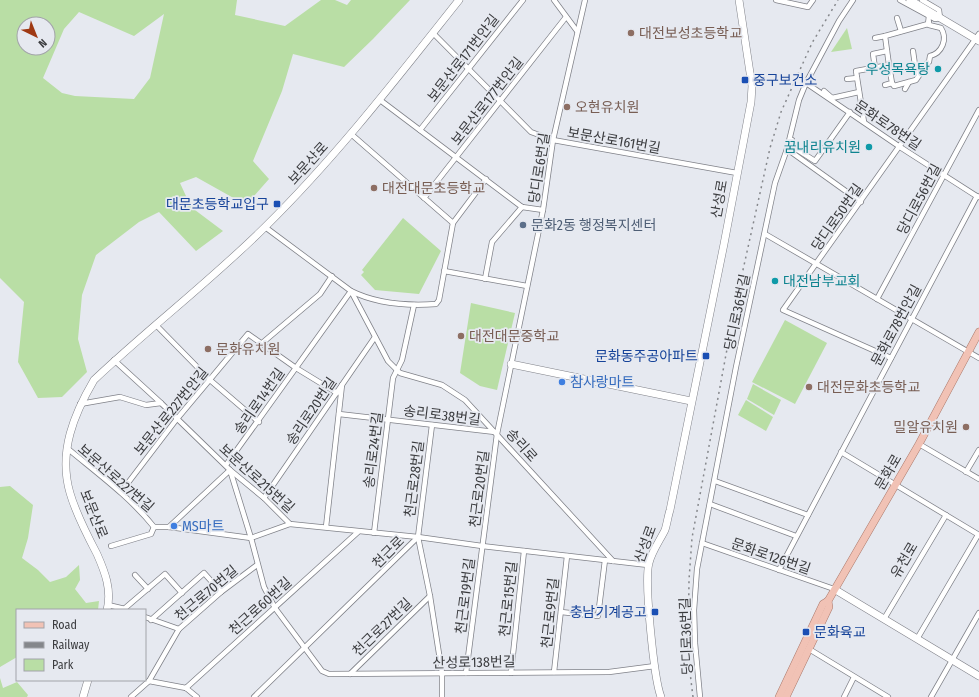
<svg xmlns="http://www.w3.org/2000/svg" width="979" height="697" font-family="'Fira Sans Condensed','Noto Sans KR',sans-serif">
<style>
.green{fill:#b9dea5;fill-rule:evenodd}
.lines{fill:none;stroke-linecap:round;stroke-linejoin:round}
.street-casing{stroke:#808289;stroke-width:6}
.secondary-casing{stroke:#808289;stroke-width:8}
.primary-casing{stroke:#ab796b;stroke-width:8}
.street{stroke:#fff;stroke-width:4.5}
.secondary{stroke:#fff;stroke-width:7}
.primary{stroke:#f1c2b5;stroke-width:7}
.rail{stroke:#85878b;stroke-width:1.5;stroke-dasharray:2 4;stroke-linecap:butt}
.education-dot{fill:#8d6e63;stroke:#e6e9f0;stroke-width:1.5}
.culture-dot{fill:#0f9aa8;stroke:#e6e9f0;stroke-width:1.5}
.transit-dot{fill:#1a4fb4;stroke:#e6e9f0;stroke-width:1.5}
.service-dot{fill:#5c6f8a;stroke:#e6e9f0;stroke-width:1.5}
.shop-dot{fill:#3f7fe0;stroke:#e6e9f0;stroke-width:1.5}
.labels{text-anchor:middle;stroke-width:3.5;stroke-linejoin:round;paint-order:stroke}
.education-label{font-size:14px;fill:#785e54;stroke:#e6e9f0;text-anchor:start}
.street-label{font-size:14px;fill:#3b3c3f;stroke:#e6e9f0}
.culture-label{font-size:14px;fill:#0d838f;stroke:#e6e9f0;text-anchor:end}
.transit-label{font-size:14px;fill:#164399;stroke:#e6e9f0;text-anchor:end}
.service-label{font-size:14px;fill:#4e5e75;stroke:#e6e9f0;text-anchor:start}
.shop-label{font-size:14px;fill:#366cbe;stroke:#e6e9f0;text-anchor:start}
</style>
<rect width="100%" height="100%" fill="#e6e9f0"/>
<!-- green -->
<g class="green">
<path d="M0 0H237L235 15 285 26 321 0H335L347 5 351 0H410L373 39 344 67 293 54 282 91 253 161 269 179 246 205 196 177 180 183 191 207 223 231 196 251 159 212 139 222 96 255 82 295 78 339 87 372 62 397 38 398 18 362 24 302 0 278ZM79 12 134 36 164 14 150 78 134 99 75 96 62 93 43 78 64 29ZM24 24H48V48H24Z"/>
<path d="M847 28 852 49 831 52Z"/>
<path d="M403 218 441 251 419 294 375 290 361 275 364 272 362 270Z"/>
<path d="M471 303 515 313 497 390 480 386 460 373Z"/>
<path d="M785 320 827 343 795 404 752 382Z"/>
<path d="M753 384 781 400 774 415 747 399Z"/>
<path d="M746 400 773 417 766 431 738 415Z"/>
<path d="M10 486 33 505 28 538 22 558 38 570 50 582 66 577 79 565 80 580 75 589 86 603 99 601 98 610H17V657L0 667V487Z"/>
<path d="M0 678 3 688 17 682 28 695 27 697H0Z"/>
</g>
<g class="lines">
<defs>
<g id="street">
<path d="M554 0 577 31"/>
<path d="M776 0 808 7 813 0"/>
<path d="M900 0 935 19 940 18 939 10 922 0"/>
<path d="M897 18 901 31"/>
<path d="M433 33 531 132 553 140 737 173"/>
<path d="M875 38 885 36"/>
<path d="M913 51 916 72 920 74"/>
<path d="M875 68 873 54 887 51"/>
<path d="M847 79 857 78"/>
<path d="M806 83 900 147 978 197"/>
<path d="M892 83 894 86 916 80 920 74 925 69V65L929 62 930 56C942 53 948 39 941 28L929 25V22"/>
<path d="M885 85 892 83 889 65"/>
<path d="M905 89 909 82"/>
<path d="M824 91 832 98 859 92"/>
<path d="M380 100 522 207 543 210"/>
<path d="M864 122 856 71 889 65 885 36 928 24 929 16"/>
<path d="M420 130 523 0"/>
<path d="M351 134 453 223"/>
<path d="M792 140 791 144 793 147 815 161 850 112"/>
<path d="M787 149 861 202"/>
<path d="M424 198 566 17"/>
<path d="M265 227 351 291 388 361 400 373 442 385 465 400 613 561"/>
<path d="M765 234 979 358"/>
<path d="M444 271 527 286"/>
<path d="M485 279 492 242 522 207"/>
<path d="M877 299 979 110"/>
<path d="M156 325 210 380 259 422"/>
<path d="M261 344 320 294 332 276"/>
<path d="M891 358 783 310 979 34"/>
<path d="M114 360 161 403 230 470 264 498 290 524 418 537"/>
<path d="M80 404 120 397 146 405 161 403"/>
<path d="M339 414 495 432"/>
<path d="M432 425 418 537 430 596 442 673V697"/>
<path d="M919 444 979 479"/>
<path d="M67 448C97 473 130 497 154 527"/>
<path d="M841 452 979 535"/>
<path d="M226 465 351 291C377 304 407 306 436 304L439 300 453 223 486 179"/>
<path d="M966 472 979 450"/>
<path d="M715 481 808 515"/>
<path d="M121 492 176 420 248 334 296 368 337 393"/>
<path d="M264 498 375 337"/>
<path d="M710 504 796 536"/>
<path d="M154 527H169L251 538 290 524"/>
<path d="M169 527 230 470 251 538 264 587 275 608 322 671 329 674 609 672 655 666"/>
<path d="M326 527 342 385"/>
<path d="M374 533 393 378 402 360 414 305"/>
<path d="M702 543 834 589"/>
<path d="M111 546 151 534 154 527"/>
<path d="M779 570 977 196"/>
<path d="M135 575 148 589"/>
<path d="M108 605 125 609"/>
<path d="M124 609 165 574 182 593"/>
<path d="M561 612 598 616 605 560"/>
<path d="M145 617 179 629"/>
<path d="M884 619 946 515"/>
<path d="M151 620 204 573 221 592"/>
<path d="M917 639 978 535"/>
<path d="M809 649 888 697"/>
<path d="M554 672 567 556"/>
<path d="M466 673 497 434 543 210 553 140 585 0"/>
<path d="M511 673 524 551"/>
<path d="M350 674 430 596"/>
<path d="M149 681 186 688"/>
<path d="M186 688 358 532"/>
<path d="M186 688 197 697"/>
<path d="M131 697 149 681 179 629 221 592 257 565"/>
<path d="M254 697 418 537 482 546 648 565"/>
<path d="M700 697 695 643 694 610 697 569 736 367 775 183 787 149 799 100 806 83 839 21 853 0"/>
<path d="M844 697 854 677"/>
<path d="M931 697 979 613"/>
</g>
<g id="secondary">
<path d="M910 0 979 41"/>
<path d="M511 364 691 401"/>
<path d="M834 589 979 676"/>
<path d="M107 610C112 590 105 572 97 554 87 535 76 514 70 493 58 452 74 414 94 380 150 327 212 280 266 226 337 156 397 78 459 0"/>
<path d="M83 697 88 680"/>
<path d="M661 697C654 679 644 581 649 563 652 551 659 542 665 530 667 524 668 516 670 510L724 244 751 102 752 86 739 0"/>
</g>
<g id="primary">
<path d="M779 697 823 604 828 601 919 444 979 332"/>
<path d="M786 697 829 607 828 601"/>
</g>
</defs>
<!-- street casing -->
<use href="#street" class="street-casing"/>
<!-- secondary casing -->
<use href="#secondary" class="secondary-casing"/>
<!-- primary casing -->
<use href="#primary" class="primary-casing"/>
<!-- street -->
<use href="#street" class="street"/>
<!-- secondary -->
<use href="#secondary" class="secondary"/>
<!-- primary -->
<use href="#primary" class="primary"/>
<!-- rail -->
<path class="rail" d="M693 697 688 656 689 580 692 538 735 306 770 148 781 112 812 43 838 0"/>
</g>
<!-- markers -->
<g class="education-dot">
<circle cx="631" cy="33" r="4"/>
<circle cx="567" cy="107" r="4"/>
<circle cx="374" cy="188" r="4"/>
<circle cx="461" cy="336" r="4"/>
<circle cx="208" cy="349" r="4"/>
<circle cx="809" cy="387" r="4"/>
<circle cx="966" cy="427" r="4"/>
</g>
<g class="culture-dot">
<circle cx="938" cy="69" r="4"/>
<circle cx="869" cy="147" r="4"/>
<circle cx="775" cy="281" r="4"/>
</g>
<g class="transit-dot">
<rect x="741" y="76" width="8" height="8" rx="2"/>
<rect x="273" y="200" width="8" height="8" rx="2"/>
<rect x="702" y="352" width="8" height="8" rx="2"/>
<rect x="651" y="608" width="8" height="8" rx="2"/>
<rect x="802" y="628" width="8" height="8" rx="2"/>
</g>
<circle class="service-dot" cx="523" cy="225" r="4"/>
<g class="shop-dot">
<circle cx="562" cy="382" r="4"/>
<circle cx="174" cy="526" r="4"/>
</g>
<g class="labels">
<!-- education labels -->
<g class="education-label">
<text x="639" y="38">대전보성초등학교</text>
<text x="575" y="112">오현유치원</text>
<text x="382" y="193">대전대문초등학교</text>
<text x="469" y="341">대전대문중학교</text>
<text x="216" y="354">문화유치원</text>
<text x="817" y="392">대전문화초등학교</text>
<text x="958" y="432" text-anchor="end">밀알유치원</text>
</g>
<!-- street labels -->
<g class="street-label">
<text transform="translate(463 58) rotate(-52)" y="5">보문산로171번안길</text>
<text transform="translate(487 101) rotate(-52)" y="5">보문산로177번안길</text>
<text transform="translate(888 125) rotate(34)" y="5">문화로78번길</text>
<text transform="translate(614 140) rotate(10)" y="5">보문산로161번길</text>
<text transform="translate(308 163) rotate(-48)" y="5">보문산로</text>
<text transform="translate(539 168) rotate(-81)" y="5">당디로6번길</text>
<text transform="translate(719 199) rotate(-80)" y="5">산성로</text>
<text transform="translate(919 199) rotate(-62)" y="5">당디로56번길</text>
<text transform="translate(837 217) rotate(-55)" y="5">당디로50번길</text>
<text transform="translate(737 312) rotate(-78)" y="5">당디로36번길</text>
<text transform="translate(896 325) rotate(-62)" y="5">문화로78번안길</text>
<text transform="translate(259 401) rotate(-55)" y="5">송리로14번길</text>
<text transform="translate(171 411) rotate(-51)" y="5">보문산로227번안길</text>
<text transform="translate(311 411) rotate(-56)" y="5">송리로20번길</text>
<text transform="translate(442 415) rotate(7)" y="5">송리로38번길</text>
<text transform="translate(522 445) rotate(48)" y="5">송리로</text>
<text transform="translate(373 450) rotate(-83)" y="5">송리로24번길</text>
<text transform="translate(888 472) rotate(-60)" y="5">문화로</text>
<text transform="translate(116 478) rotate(41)" y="5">보문산로227번길</text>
<text transform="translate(257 478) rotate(42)" y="5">보문산로215번길</text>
<text transform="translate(414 479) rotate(-83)" y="5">천근로28번길</text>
<text transform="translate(479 489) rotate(-83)" y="5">천근로20번길</text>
<text transform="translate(94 514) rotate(68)" y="5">보문산로</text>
<text transform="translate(645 544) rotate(-70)" y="5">산성로</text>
<text transform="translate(388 552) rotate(-45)" y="5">천근로</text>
<text transform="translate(771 556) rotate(19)" y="5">문화로126번길</text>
<text transform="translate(904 560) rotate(-59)" y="5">유천로</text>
<text transform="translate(206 593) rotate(-40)" y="5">천근로70번길</text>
<text transform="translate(465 596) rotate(-83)" y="5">천근로19번길</text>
<text transform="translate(508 599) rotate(-84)" y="5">천근로15번길</text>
<text transform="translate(260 606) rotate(-42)" y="5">천근로60번길</text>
<text transform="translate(550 613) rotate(-84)" y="5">천근로9번길</text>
<text transform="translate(382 627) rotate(-44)" y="5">천근로27번길</text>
<text transform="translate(686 636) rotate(-92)" y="5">당디로36번길</text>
<text transform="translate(474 662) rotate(-1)" y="5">산성로138번길</text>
</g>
<!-- culture labels -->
<g class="culture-label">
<text x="930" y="74">우성목욕탕</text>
<text x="861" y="152">꿈내리유치원</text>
<text x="783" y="286" text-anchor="start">대전남부교회</text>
</g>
<!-- transit labels -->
<g class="transit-label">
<text x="753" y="85" text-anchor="start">중구보건소</text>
<text x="269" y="209">대문초등학교입구</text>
<text x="698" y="361">문화동주공아파트</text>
<text x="647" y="617">충남기계공고</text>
<text x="814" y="637" text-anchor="start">문화육교</text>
</g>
<!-- service labels -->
<g class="service-label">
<text x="531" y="230">문화2동 행정복지센터</text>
</g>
<!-- shop labels -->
<g class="shop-label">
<text x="570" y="387">참사랑마트</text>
<text x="182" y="531">MS마트</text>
</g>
</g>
<!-- legend -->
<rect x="16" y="609" width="130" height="72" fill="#e6e9f0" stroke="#a2a4a9"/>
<rect x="24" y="622" width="20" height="6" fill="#f1c2b5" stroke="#a2a4a9"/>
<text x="52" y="629" font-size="12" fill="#3b3c3f">Road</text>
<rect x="24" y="642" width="20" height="6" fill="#85878b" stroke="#a2a4a9"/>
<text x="52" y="649" font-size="12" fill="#3b3c3f">Railway</text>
<rect x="24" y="659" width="20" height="12" fill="#b9dea5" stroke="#a2a4a9"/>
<text x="52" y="669" font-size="12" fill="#3b3c3f">Park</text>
<!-- north arrow -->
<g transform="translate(36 36) rotate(137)"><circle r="19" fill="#e6e9f0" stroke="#a2a4a9"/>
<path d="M0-3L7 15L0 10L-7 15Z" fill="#9f3913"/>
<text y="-6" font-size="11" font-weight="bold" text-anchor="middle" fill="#3b3c3f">N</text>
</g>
</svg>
